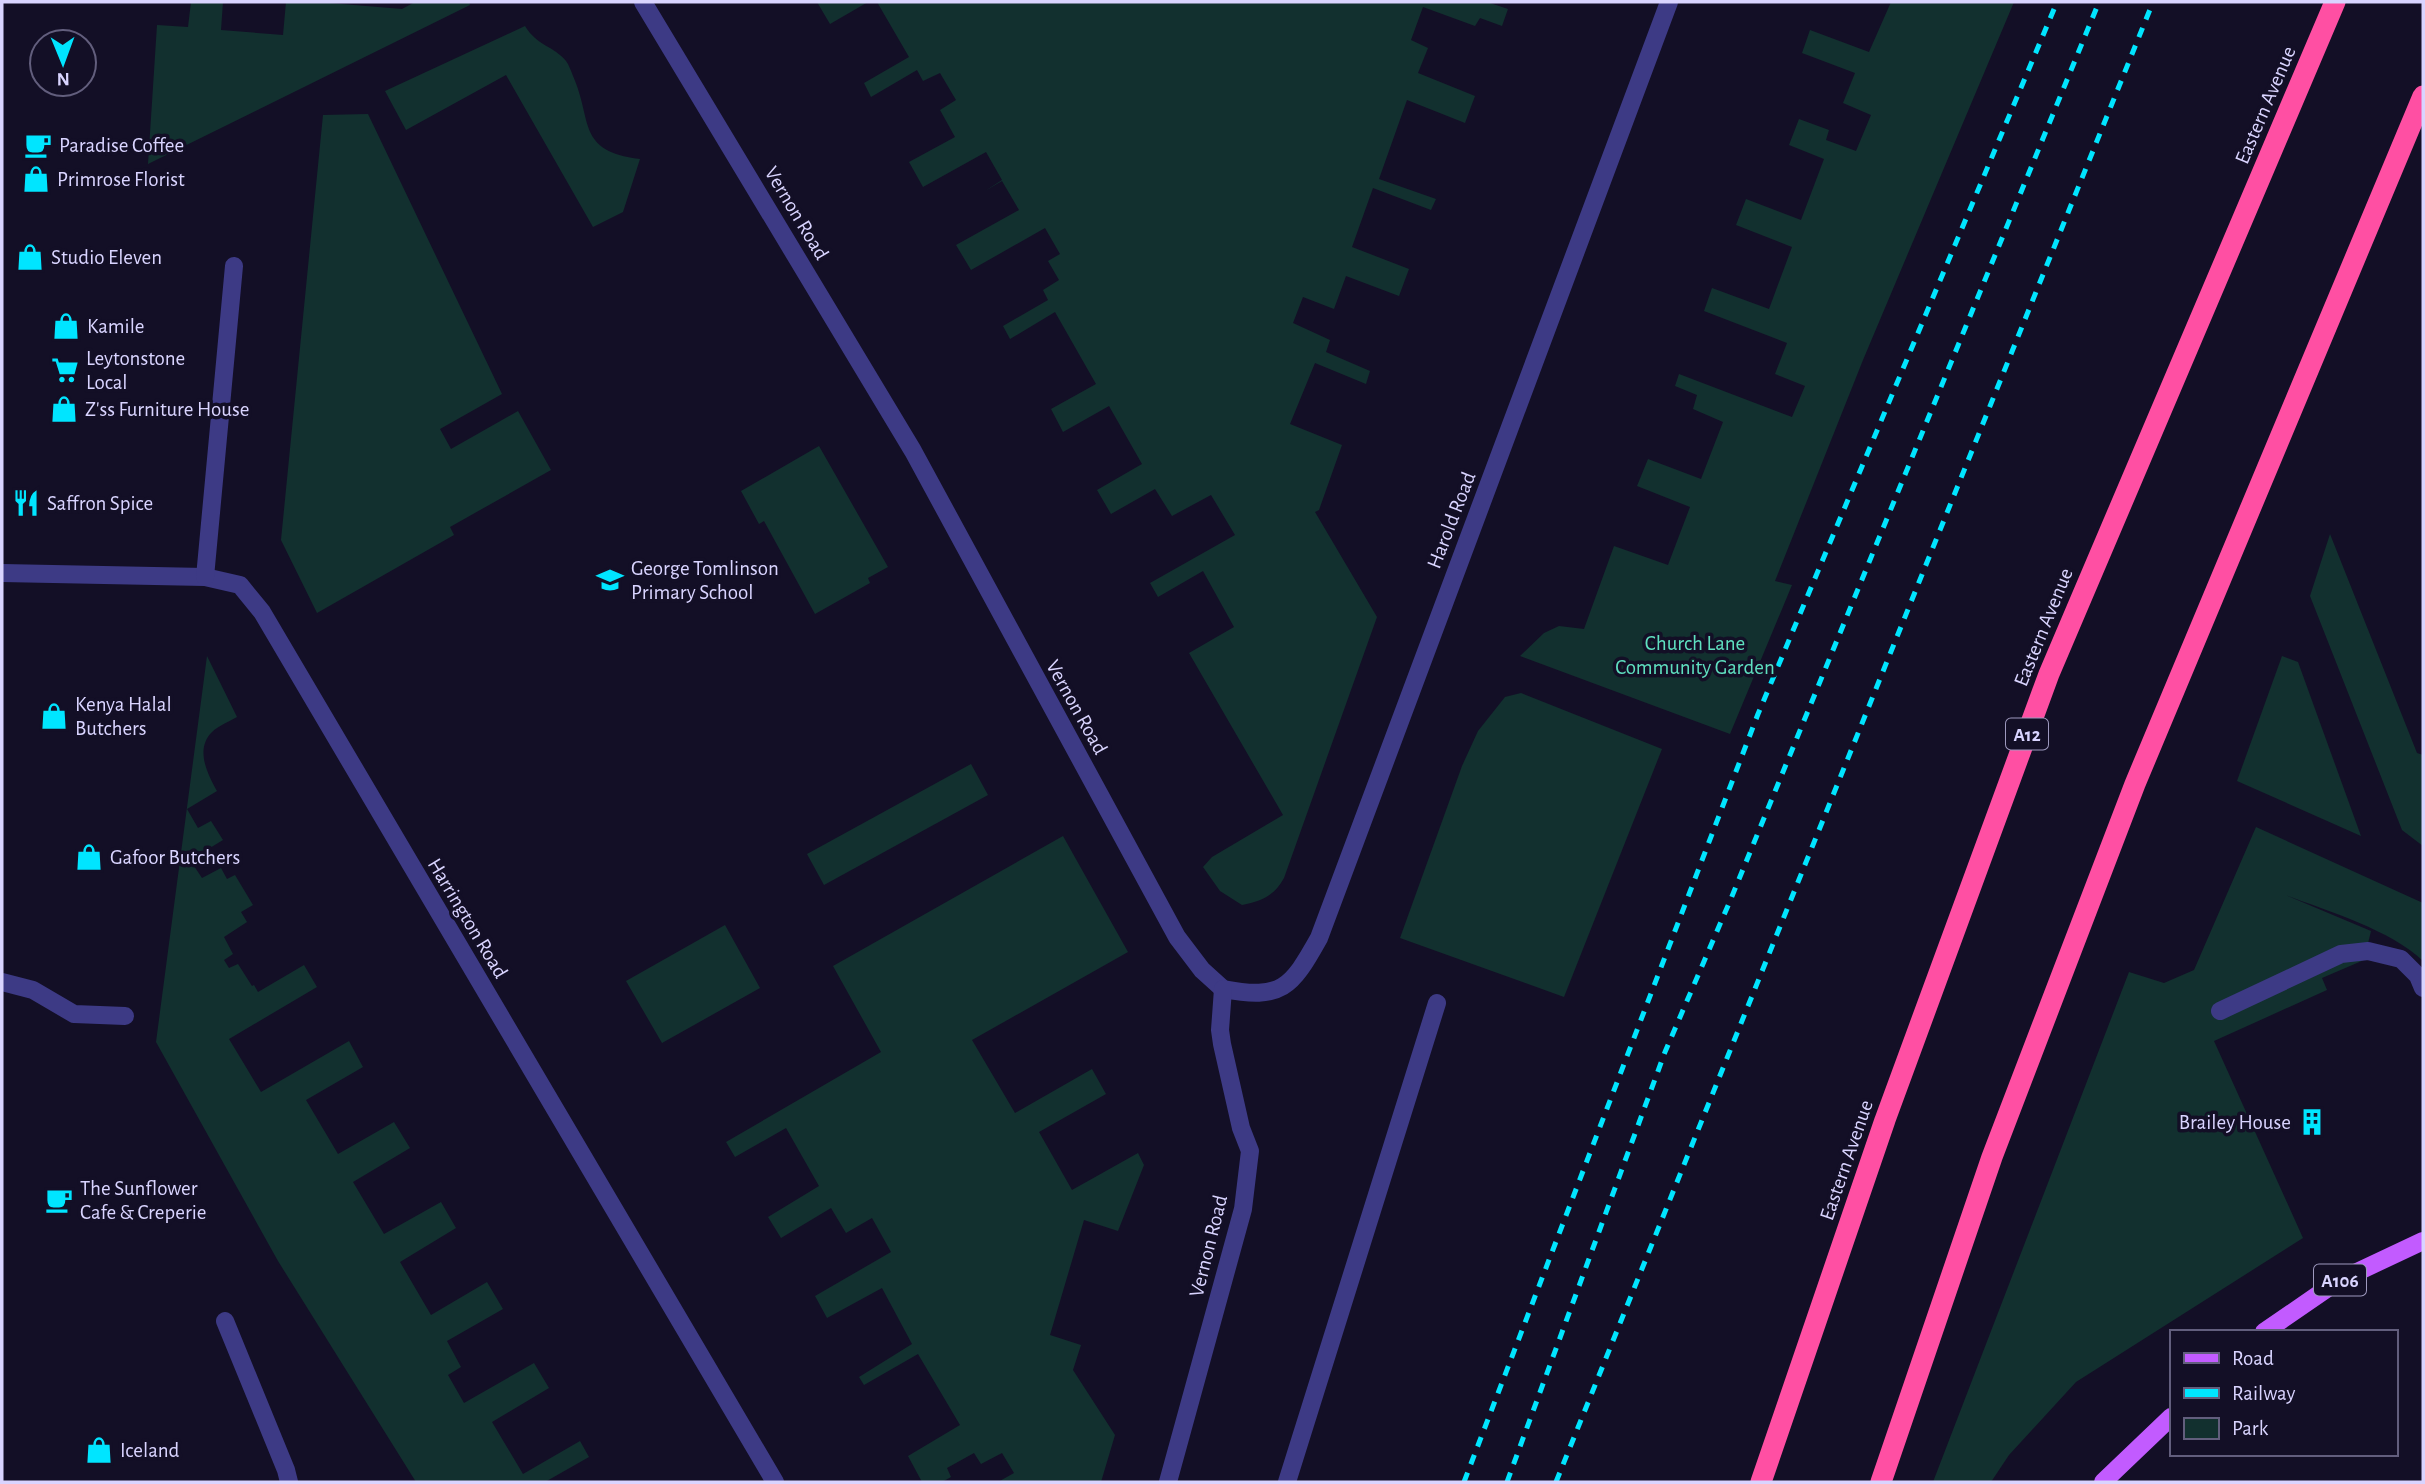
<svg xmlns="http://www.w3.org/2000/svg" width="2425" height="1484" font-family="'Alegreya Sans',sans-serif">
<style>
.green{fill:#12302f}
.lines{fill:none;stroke-linecap:round;stroke-linejoin:round}
.minor{stroke:#3d3a85;stroke-width:18}
.major{stroke:#c25bff;stroke-width:18}
.highway{stroke:#ff4fa3;stroke-width:21}
.rail{stroke:#00e5ff;stroke-width:5;stroke-dasharray:10 9;stroke-linecap:butt}
.labels{text-anchor:middle;stroke-width:7;stroke-linejoin:round;paint-order:stroke}
.shield{fill:#130f26;stroke:#9e99be;stroke-width:2}
.shield-label{font-size:19px;font-weight:bold;fill:#d9d4ff}
.street-label{font-size:21px;fill:#d9d4ff;stroke:#130f26}
.poi-label{font-size:21px;fill:#d9d4ff;stroke:#130f26;text-anchor:start}
.park-label{font-size:21px;fill:#5fe0c0;stroke:#130f26}
</style>
<rect width="100%" height="100%" fill="#130f26"/>
<!-- green -->
<g class="green">
<path d="M191 2H223L221 30 283 35 286 2H318L402 9 415 2H469L470 5 148 164 157 25 188 27Z"/>
<path d="M817 2H868L830 24Z"/>
<path d="M877 2H1487L1508 9 1502 26 1480 18 1475 26 1423 7 1411 40 1428 48 1418 73 1475 96 1465 123 1407 100 1379 179 1436 199 1431 210 1373 188 1352 247 1409 269 1399 296 1346 276 1334 309 1303 297 1293 323 1330 340 1326 352 1370 371 1366 384 1315 363 1290 424 1342 445 1319 510 1315 512 1377 617 1284 878C1274 896 1262 901 1242 905L1220 891 1203 867 1212 857 1283 815 1189 653 1234 627 1203 571 1158 597 1150 583 1235 535 1211 495 1172 516 1155 489 1111 514 1097 490 1142 464 1109 406 1063 432 1051 409 1096 384 1055 312 1010 339 1003 326 1048 300 1043 290 1059 280 1048 261 1060 254 1045 228 971 270 956 245 1019 210 1002 181 985 191 1002 180 986 152 923 187 909 162 955 137 940 110 956 100 940 73 923 81 917 70 871 97 864 83 909 57Z"/>
<path d="M1891 2H2014L1863 360 1775 581 1792 585 1730 734 1520 656 1544 633 1559 626 1584 629 1614 546 1668 565 1690 507 1637 486 1648 459 1701 479 1723 422 1693 409 1697 395 1675 386 1679 374 1792 417 1805 386 1775 374 1787 343 1704 311 1712 288 1769 309 1792 247 1736 225 1746 199 1801 220 1824 159 1789 145 1799 119 1829 130 1826 140 1856 151 1871 115 1843 103 1855 73 1802 53 1810 30 1869 52Z"/>
<path d="M525 26C537 46 554 46 566 61 569 65 571 71 573 76 593 121 576 151 640 159L623 212 593 227 506 75 406 130 385 91Z"/>
<path d="M368 114 502 394 440 429 451 449 518 411 551 470 450 527 454 535 317 613 281 540 323 115Z"/>
<path d="M819 446 888 567 868 578 870 583 815 614 764 521 759 524 741 491Z"/>
<path d="M2330 534 2417 753 2423 755V846L2402 830 2310 596Z"/>
<path d="M207 656 237 717C230 721 218 726 212 732 195 749 207 773 217 791L187 809 198 828 211 821 223 840 190 860 202 878 221 868 227 879 235 875 253 905 241 912 247 922 224 937 233 954 224 960 229 968 238 964 252 986 254 985 258 992 304 965 317 987 229 1039 261 1092 349 1041 363 1067 306 1100 338 1154 394 1122 410 1148 353 1182 384 1234 441 1202 456 1228 400 1262 431 1315 487 1282 503 1309 447 1341 461 1367 448 1375 464 1403 534 1363 549 1388 492 1422 523 1474 580 1441 589 1457 545 1482H416L278 1261 156 1042Z"/>
<path d="M2282 656 2298 662 2361 836 2237 781Z"/>
<path d="M1521 693 1662 749 1564 997 1400 938 1462 766 1478 731 1505 697Z"/>
<path d="M971 764 988 795 824 885 807 854Z"/>
<path d="M2256 827 2423 903V961C2392 930 2325 910 2283 894L2371 931 2364 960 2322 978 2327 990 2214 1041 2303 1238 2076 1382 2009 1455 1991 1482H1933L2129 972 2164 983 2194 970Z"/>
<path d="M1063 836 1128 952 972 1040 1015 1113 1092 1069 1106 1094 1039 1132 1072 1190 1138 1153 1144 1165 1118 1231 1084 1220 1050 1335 1081 1345 1073 1370 1115 1435 1101 1482H998L1014 1473 1002 1453 981 1464 974 1453 947 1468 951 1477 942 1482H922L908 1456 960 1425 918 1354 864 1385 859 1377 912 1344 882 1288 827 1318 815 1296 891 1252 872 1218 846 1233 831 1208 781 1238 768 1217 819 1186 786 1128 735 1157 726 1142 881 1052 833 966Z"/>
<path d="M725 925 760 988 662 1043 626 981Z"/>
</g>
<g class="lines">
<!-- minor -->
<g class="minor">
<path d="M643 2 913 451 1177 937 1202 970 1223 989"/>
<path d="M2 573 205 577 240 585 262 612 775 1482"/>
<path d="M205 577 234 266"/>
<path d="M2 982 33 990 74 1014 125 1016"/>
<path d="M1223 989C1282 1000 1291 988 1319 938L1669 2"/>
<path d="M2220 1011 2341 954 2368 951 2401 959 2418 976 2423 988"/>
<path d="M225 1321 286 1470 289 1482"/>
<path d="M1168 1482 1243 1209 1250 1151 1241 1128 1222 1044 1220 1030 1223 989"/>
<path d="M1287 1482 1437 1003"/>
</g>
<!-- major -->
<g class="major">
<path d="M2264 1332 2338 1281 2423 1241"/>
<path d="M2103 1482 2171 1417"/>
</g>
<!-- highway -->
<g class="highway">
<path d="M1761 1482 1885 1120 2049 674 2335 2"/>
<path d="M1881 1482 1992 1157 2135 784 2423 96"/>
</g>
<!-- rail -->
<g class="rail">
<path d="M1464 1482 1758 714 2057 2"/>
<path d="M1507 1482 1665 1052 1730 901 2099 2"/>
<path d="M1556 1482 2153 2"/>
</g>
</g>
<!-- icons -->
<defs>
<symbol id="cafe-bare" viewBox="-9 -9 18 18"><path d="M-5.5-4.5H6V0H3Q3 3.5 0 3.5H-2.5Q-5.5 3.5-5.5 0ZM3-3.2v2h1.7v-2ZM-6 4.5H4V6H-6Z" fill="#00e5ff" stroke="#130f26" stroke-width="2.5" paint-order="stroke"/></symbol>
<symbol id="shop-bare" viewBox="-9 -9 18 18"><path d="M-5-2.5h2.3a2.7 3.5 0 0 1 5.4 0H5L5.5 6h-11ZM-1.5-2.5h3a1.5 2.3 0 0 0-3 0Z" fill="#00e5ff" stroke="#130f26" stroke-width="2.5" paint-order="stroke"/></symbol>
<symbol id="supermarket-bare" viewBox="-9 -9 18 18"><path d="M-6-5.5h2.5l.6 2H6L4.5 2H-2.5L-4.4-4H-6ZM-1.5 3.2a1.3 1.3 0 1 0 .1 0ZM3 3.2a1.3 1.3 0 1 0 .1 0Z" fill="#00e5ff" stroke="#130f26" stroke-width="2.5" paint-order="stroke"/></symbol>
<symbol id="restaurant-bare" viewBox="-9 -9 18 18"><path d="M-5-6h1v4h1v-4h1v4h1v-4h1v5L-1.5 .5V6h-2V.5L-5-1ZM5-6V6H3V1.5H1.5Q1.5-4 5-6Z" fill="#00e5ff" stroke="#130f26" stroke-width="2.5" paint-order="stroke"/></symbol>
<symbol id="school-bare" viewBox="-9 -9 18 18"><path d="M0-5L7-2L0 1L-7-2ZM-4 1L0 2.5L4 1V4Q0 6-4 4Z" fill="#00e5ff" stroke="#130f26" stroke-width="2.5" paint-order="stroke"/></symbol>
<symbol id="building-bare" viewBox="-9 -9 18 18"><path d="M-4-6H4V6H1V3H-1V6H-4ZM-2.5-4.3h1.7v1.8h-1.7ZM.8-4.3h1.7v1.8H.8ZM-2.5-1h1.7V.8h-1.7ZM.8-1h1.7V.8H.8Z" fill="#00e5ff" stroke="#130f26" stroke-width="2.5" paint-order="stroke"/></symbol>
</defs>
<g fill-rule="evenodd">
<use href="#cafe-bare" x="19" y="126" width="38" height="38"/>
<use href="#shop-bare" x="17" y="160" width="38" height="38"/>
<use href="#shop-bare" x="11" y="238" width="38" height="38"/>
<use href="#shop-bare" x="47" y="307" width="38" height="38"/>
<use href="#supermarket-bare" x="46" y="351" width="38" height="38"/>
<use href="#shop-bare" x="45" y="390" width="38" height="38"/>
<use href="#restaurant-bare" x="7" y="484" width="38" height="38"/>
<use href="#school-bare" x="591" y="561" width="38" height="38"/>
<use href="#shop-bare" x="35" y="697" width="38" height="38"/>
<use href="#shop-bare" x="70" y="838" width="38" height="38"/>
<use href="#building-bare" x="2293" y="1103" width="38" height="38"/>
<use href="#cafe-bare" x="40" y="1181" width="38" height="38"/>
<use href="#shop-bare" x="80" y="1431" width="38" height="38"/>
</g>
<g class="labels">
<!-- shield labels -->
<g class="shield">
<rect x="2006" y="718.5" width="42" height="31" rx="5"/>
<rect x="2314" y="1264.5" width="52" height="31" rx="5"/>
</g>
<g class="shield-label">
<text x="2027" y="741">A12</text>
<text x="2340" y="1287">A106</text>
</g>
<!-- street labels -->
<g class="street-label">
<text transform="translate(2265 105) rotate(-67)" y="7">Eastern Avenue</text>
<text transform="translate(797 213) rotate(59)" y="7">Vernon Road</text>
<text transform="translate(1451 520) rotate(-69)" y="7">Harold Road</text>
<text transform="translate(2043 627) rotate(-68)" y="7">Eastern Avenue</text>
<text transform="translate(1077 707) rotate(61)" y="7">Vernon Road</text>
<text transform="translate(468 918) rotate(59)" y="7">Harrington Road</text>
<text transform="translate(1846 1160) rotate(-71)" y="7">Eastern Avenue</text>
<text transform="translate(1208 1246) rotate(-76)" y="7">Vernon Road</text>
</g>
<!-- poi labels -->
<g class="poi-label">
<text x="59" y="152">Paradise Coffee</text>
<text x="57" y="186">Primrose Florist</text>
<text x="51" y="264">Studio Eleven</text>
<text x="87" y="333">Kamile</text>
<text x="86" y="365">Leytonstone<tspan x="86" dy="24">Local</tspan></text>
<text x="85" y="416">Z'ss Furniture House</text>
<text x="47" y="510">Saffron Spice</text>
<text x="631" y="575">George Tomlinson<tspan x="631" dy="24">Primary School</tspan></text>
<text x="75" y="711">Kenya Halal<tspan x="75" dy="24">Butchers</tspan></text>
<text x="110" y="864">Gafoor Butchers</text>
<text x="2291" y="1129" text-anchor="end">Brailey House</text>
<text x="80" y="1195">The Sunflower<tspan x="80" dy="24">Cafe &amp; Creperie</tspan></text>
<text x="120" y="1457">Iceland</text>
</g>
<!-- park labels -->
<g class="park-label">
<text x="1695" y="650">Church Lane<tspan x="1695" dy="24">Community Garden</tspan></text>
</g>
</g>
<!-- border -->
<rect width="2425" height="1484" fill="none" stroke="#d9d4ff" stroke-width="7"/>
<!-- legend -->
<rect x="2170" y="1330" width="228" height="126" fill="#130f26" stroke="#625e7d" stroke-width="2"/>
<rect x="2184" y="1353" width="35" height="10" fill="#c25bff" stroke="#625e7d" stroke-width="2"/>
<text x="2232" y="1365" font-size="21" fill="#d9d4ff">Road</text>
<rect x="2184" y="1388" width="35" height="10" fill="#00e5ff" stroke="#625e7d" stroke-width="2"/>
<text x="2232" y="1400" font-size="21" fill="#d9d4ff">Railway</text>
<rect x="2184" y="1418" width="35" height="21" fill="#12302f" stroke="#625e7d" stroke-width="2"/>
<text x="2232" y="1435" font-size="21" fill="#d9d4ff">Park</text>
<!-- north arrow -->
<g transform="translate(63 63) rotate(179)"><circle r="33" fill="#130f26" stroke="#625e7d" stroke-width="2"/>
<path d="M0-5L12 26L0 18L-12 26Z" fill="#00e5ff"/>
<text y="-10" font-size="19" font-weight="bold" text-anchor="middle" fill="#d9d4ff">N</text>
</g>
</svg>
